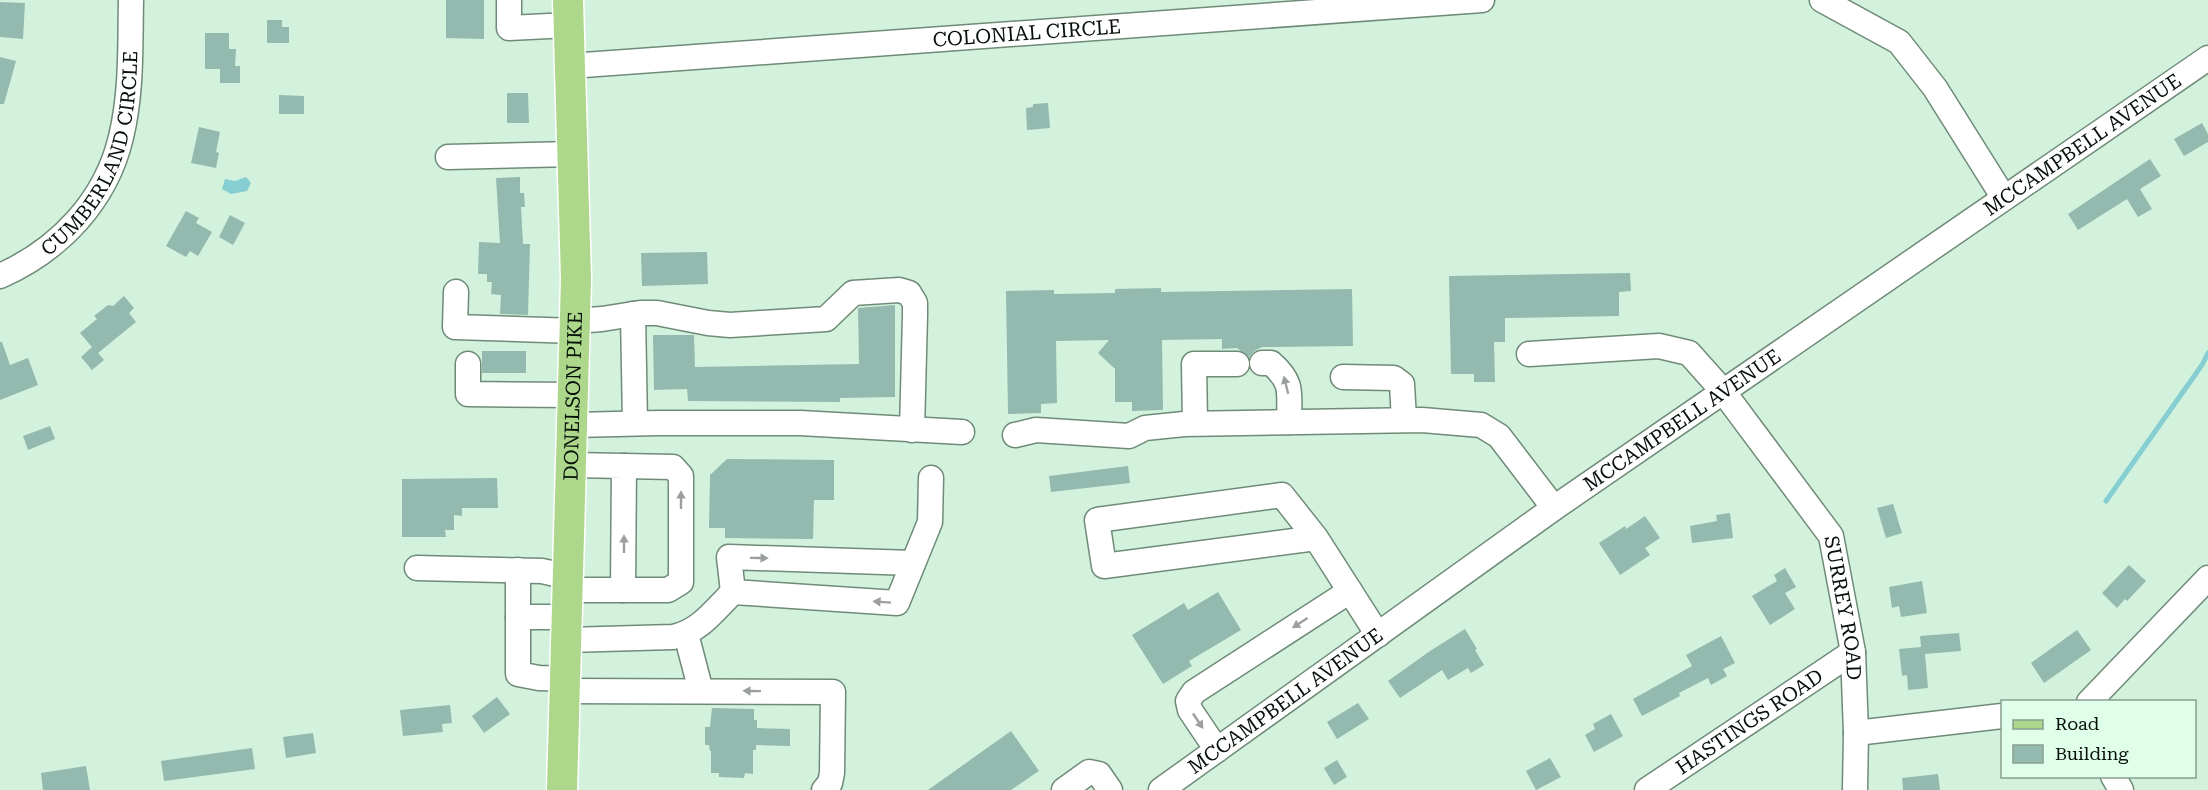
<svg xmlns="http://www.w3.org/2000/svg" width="2208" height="790" font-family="'Roboto Serif',serif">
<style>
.water{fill:#86ced1}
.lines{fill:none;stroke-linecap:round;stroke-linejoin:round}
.stream{stroke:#86ced1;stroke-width:5}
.building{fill:#94b9af}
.minor-casing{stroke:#6f8b78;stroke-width:27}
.major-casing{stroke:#fff;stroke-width:33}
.minor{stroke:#fff;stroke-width:24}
.major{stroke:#add88b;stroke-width:30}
.oneway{fill:#9b9f9d}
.labels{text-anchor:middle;stroke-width:4.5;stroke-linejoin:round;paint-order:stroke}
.street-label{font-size:20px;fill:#061009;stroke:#e0ffea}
</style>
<rect width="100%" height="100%" fill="#d3f2dd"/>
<!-- water -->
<path class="water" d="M246 177 251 183 247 191 231 194 222 189 225 179 235 181Z"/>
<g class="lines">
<!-- stream -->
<path class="stream" d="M2106 501 2202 365 2208 353"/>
</g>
<!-- building -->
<g class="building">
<path d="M446 0H484V39L446 38Z"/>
<path d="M0 2 25 3 23 39 0 37Z"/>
<path d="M267 20H282V27H289V43H267Z"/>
<path d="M205 33H229V49H236L235 66H240V83H220V69H205Z"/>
<path d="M0 57 16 61 4 104H0Z"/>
<path d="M528 93 529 123H507V93Z"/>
<path d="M279 95 304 96V114H279Z"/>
<path d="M1048 103 1050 128 1027 130 1026 108 1033 107V104Z"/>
<path d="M2202 123 2208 134V142L2184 156 2174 139Z"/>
<path d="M199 127 220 132 216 152 219 153 216 168 191 163Z"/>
<path d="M2150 159 2161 176 2140 189 2152 209 2138 217 2127 199 2078 230 2068 214Z"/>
<path d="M520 177V193H524L525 207H521L523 244H530L528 315 500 314 501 295 491 294 492 282H487V274H478L479 242 500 243 496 178Z"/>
<path d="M186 211 199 218 196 223 212 232 198 256 190 251 186 257 166 246Z"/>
<path d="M230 215 245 223 233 245 219 237Z"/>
<path d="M707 252 708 284 642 286 641 253Z"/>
<path d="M1630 273 1631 291 1619 292V316L1505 318V342H1494L1495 382H1474V374H1451L1449 276Z"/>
<path d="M1161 288V292L1352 289 1353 346 1262 347 1254 351 1249 357 1237 348 1222 349V339L1162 340 1163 410 1132 411V402H1115V369L1098 353 1109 340 1056 341 1057 403 1041 404V413L1008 414 1006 291 1054 290V294L1115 293V289Z"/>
<path d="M124 296 134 308 129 313 136 322 98 353 104 360 92 370 81 357 92 347 80 333 97 319 94 316 108 305 113 306Z"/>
<path d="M895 305V397L840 398V402L688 401 687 389 654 390 653 335H694L695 367 859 364 858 308Z"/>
<path d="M0 342H2L10 365 28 358 38 385 0 400Z"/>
<rect x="482" y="351" width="44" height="22"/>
<path d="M50 426 55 439 28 450 23 436Z"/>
<path d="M727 459 834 460V500H814L813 539 725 538V528H709L710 475Z"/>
<path d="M1128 466 1130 483 1051 492 1049 476Z"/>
<path d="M497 478 498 508H462V516L454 515V530H445L446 537H402V479Z"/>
<path d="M1893 504 1902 533 1886 538 1877 508Z"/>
<path d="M1730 513 1733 538 1692 543 1690 526 1717 521 1716 515Z"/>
<path d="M1645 516 1660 538 1645 548 1650 555 1620 575 1599 543 1625 526 1626 529Z"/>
<path d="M2129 565 2146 581 2127 601 2125 599 2117 608 2102 593Z"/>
<path d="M1785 568 1796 587 1785 593 1795 609 1770 625 1752 596 1777 581 1774 575Z"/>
<path d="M1922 581 1927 613 1901 617 1899 606 1892 608 1889 587Z"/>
<path d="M1218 592 1241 630 1189 661 1192 666 1163 684 1132 635 1184 603 1188 610Z"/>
<path d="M1465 629 1477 649 1475 650 1484 665 1471 673 1468 668 1448 680 1442 670 1400 698 1388 681 1430 651Z"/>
<path d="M2077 630 2091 650 2044 683 2031 663Z"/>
<path d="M1959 633 1961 651 1925 654 1928 688 1908 690 1907 675 1902 676 1899 649 1921 647 1920 636Z"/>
<path d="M1721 636 1735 663 1723 669 1727 676 1711 685 1708 678 1679 693 1680 696 1642 716 1633 699 1692 666 1686 655Z"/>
<path d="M497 697 510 714 484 733 472 716Z"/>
<path d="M1358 703 1369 719 1337 739 1327 722Z"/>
<path d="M450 705 452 723 442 724 443 732 403 736 400 710Z"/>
<path d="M712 708 754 709V720H757V728L790 729V746L756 745V750H753V774L745 773 744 778 719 777V773H711V751H710L709 745H705V727H710Z"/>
<path d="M1611 714 1623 736 1594 752 1585 735 1595 729 1593 724Z"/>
<path d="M1011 731 1039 771 1011 790H928Z"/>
<path d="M313 733 316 753 286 758 283 737Z"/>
<path d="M252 748 255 769 164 781 161 761Z"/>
<path d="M1550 758 1561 777 1536 790 1526 771Z"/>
<path d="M1337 760 1347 777 1334 785 1324 768Z"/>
<path d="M86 766 90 790H43L41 773Z"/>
<path d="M1938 774 1940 790H1903L1902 778Z"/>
</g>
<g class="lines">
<defs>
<g id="minor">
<path d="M509 0V28L569 25"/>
<path d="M1822 0 1899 42 1935 88 2004 198"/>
<path id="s1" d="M570 66 1482 0"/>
<path d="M448 157 573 154"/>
<path id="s2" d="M0 276C59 250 106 201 121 137 132 92 130 45 131 0"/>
<path d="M456 292 455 327 576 331"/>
<path d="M633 314 635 423"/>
<path d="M576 321 602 319 640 313H657L708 323 730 325 826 319 853 293 899 290 909 293 915 303V315L912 430"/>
<path id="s3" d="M1529 354 1659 346 1689 353 1722 390 1831 536 1853 652 1856 733 1855 790"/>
<path d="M1262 363H1271C1294 383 1289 393 1289 422"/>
<path d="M468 364V394L574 395"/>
<path d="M1343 377 1394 378 1402 384 1404 420"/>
<path d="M1195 423 1194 364H1237"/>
<path d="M573 425 659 423H800L962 432"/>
<path d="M1015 435 1036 430 1129 436 1145 428 1184 424 1422 420 1481 425 1499 436 1554 508"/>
<path d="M1316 538 1104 566 1097 520 1282 495 1316 538 1378 635"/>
<path d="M417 568 542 571 569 577"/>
<path d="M518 570V674L539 678 566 679"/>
<path d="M568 590H623L624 466 572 465"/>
<path d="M623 590H668L681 582V476L673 467 624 466"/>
<path d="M733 592 729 557 913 563"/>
<path d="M518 617H568"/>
<path d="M686 634 701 691"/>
<path d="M567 640 673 637C699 632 714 611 733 592L897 603 930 522 931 478"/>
<path d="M565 691 833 692 832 773 830 783 824 790"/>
<path d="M2089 702 2208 578"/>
<path d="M1856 733 2002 716"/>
<path d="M1217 750 1190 710 1188 701 1194 692 1350 591"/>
<path d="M2113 776 2121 790"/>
<path d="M1064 790 1089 772 1099 774 1110 790"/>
<path id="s4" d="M1161 790 1554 508 2208 58"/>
<path id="s5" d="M1647 790 1853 652"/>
</g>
<g id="major">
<path id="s6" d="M562 790 576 279 568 0"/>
</g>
</defs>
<!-- minor casing -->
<use href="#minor" class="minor-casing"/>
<!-- major casing -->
<use href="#major" class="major-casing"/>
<!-- minor -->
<use href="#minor" class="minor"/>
<!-- major -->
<use href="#major" class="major"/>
</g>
<!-- one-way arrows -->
<defs><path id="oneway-solid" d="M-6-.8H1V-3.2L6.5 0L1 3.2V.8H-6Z" transform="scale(1.5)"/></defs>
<g class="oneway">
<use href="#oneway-solid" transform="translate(1286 385) rotate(-104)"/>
<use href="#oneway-solid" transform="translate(681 500) rotate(-90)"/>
<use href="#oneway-solid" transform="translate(624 544) rotate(-90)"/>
<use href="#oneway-solid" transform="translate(759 558) rotate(1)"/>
<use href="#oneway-solid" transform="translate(882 602) rotate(-176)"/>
<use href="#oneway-solid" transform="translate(1300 623) rotate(147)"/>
<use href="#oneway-solid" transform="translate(752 691) rotate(-179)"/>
<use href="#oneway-solid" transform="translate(1198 721) rotate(56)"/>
</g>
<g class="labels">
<!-- street labels -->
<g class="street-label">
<text dy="7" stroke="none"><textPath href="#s1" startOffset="458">COLONIAL CIRCLE</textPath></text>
<text dy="7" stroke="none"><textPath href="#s4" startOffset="1125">MCCAMPBELL AVENUE</textPath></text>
<text dy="7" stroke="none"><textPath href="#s2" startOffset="164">CUMBERLAND CIRCLE</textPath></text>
<text dy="7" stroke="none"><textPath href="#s6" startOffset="394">DONELSON PIKE</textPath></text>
<text dy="7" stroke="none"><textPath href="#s4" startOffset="639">MCCAMPBELL AVENUE</textPath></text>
<text dy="7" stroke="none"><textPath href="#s3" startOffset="466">SURREY ROAD</textPath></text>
<text dy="7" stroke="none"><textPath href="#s4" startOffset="153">MCCAMPBELL AVENUE</textPath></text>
<text dy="7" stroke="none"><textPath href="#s5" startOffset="123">HASTINGS ROAD</textPath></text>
</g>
</g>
<!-- legend -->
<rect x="2001" y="700" width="195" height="78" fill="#e0ffea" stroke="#899f90" stroke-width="1.5"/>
<rect x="2013" y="720" width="30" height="9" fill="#add88b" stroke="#899f90" stroke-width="1.5"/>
<text x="2055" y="730" font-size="18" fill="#061009">Road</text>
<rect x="2013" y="745" width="30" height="18" fill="#94b9af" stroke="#899f90" stroke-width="1.5"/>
<text x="2055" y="760" font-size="18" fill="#061009">Building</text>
</svg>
